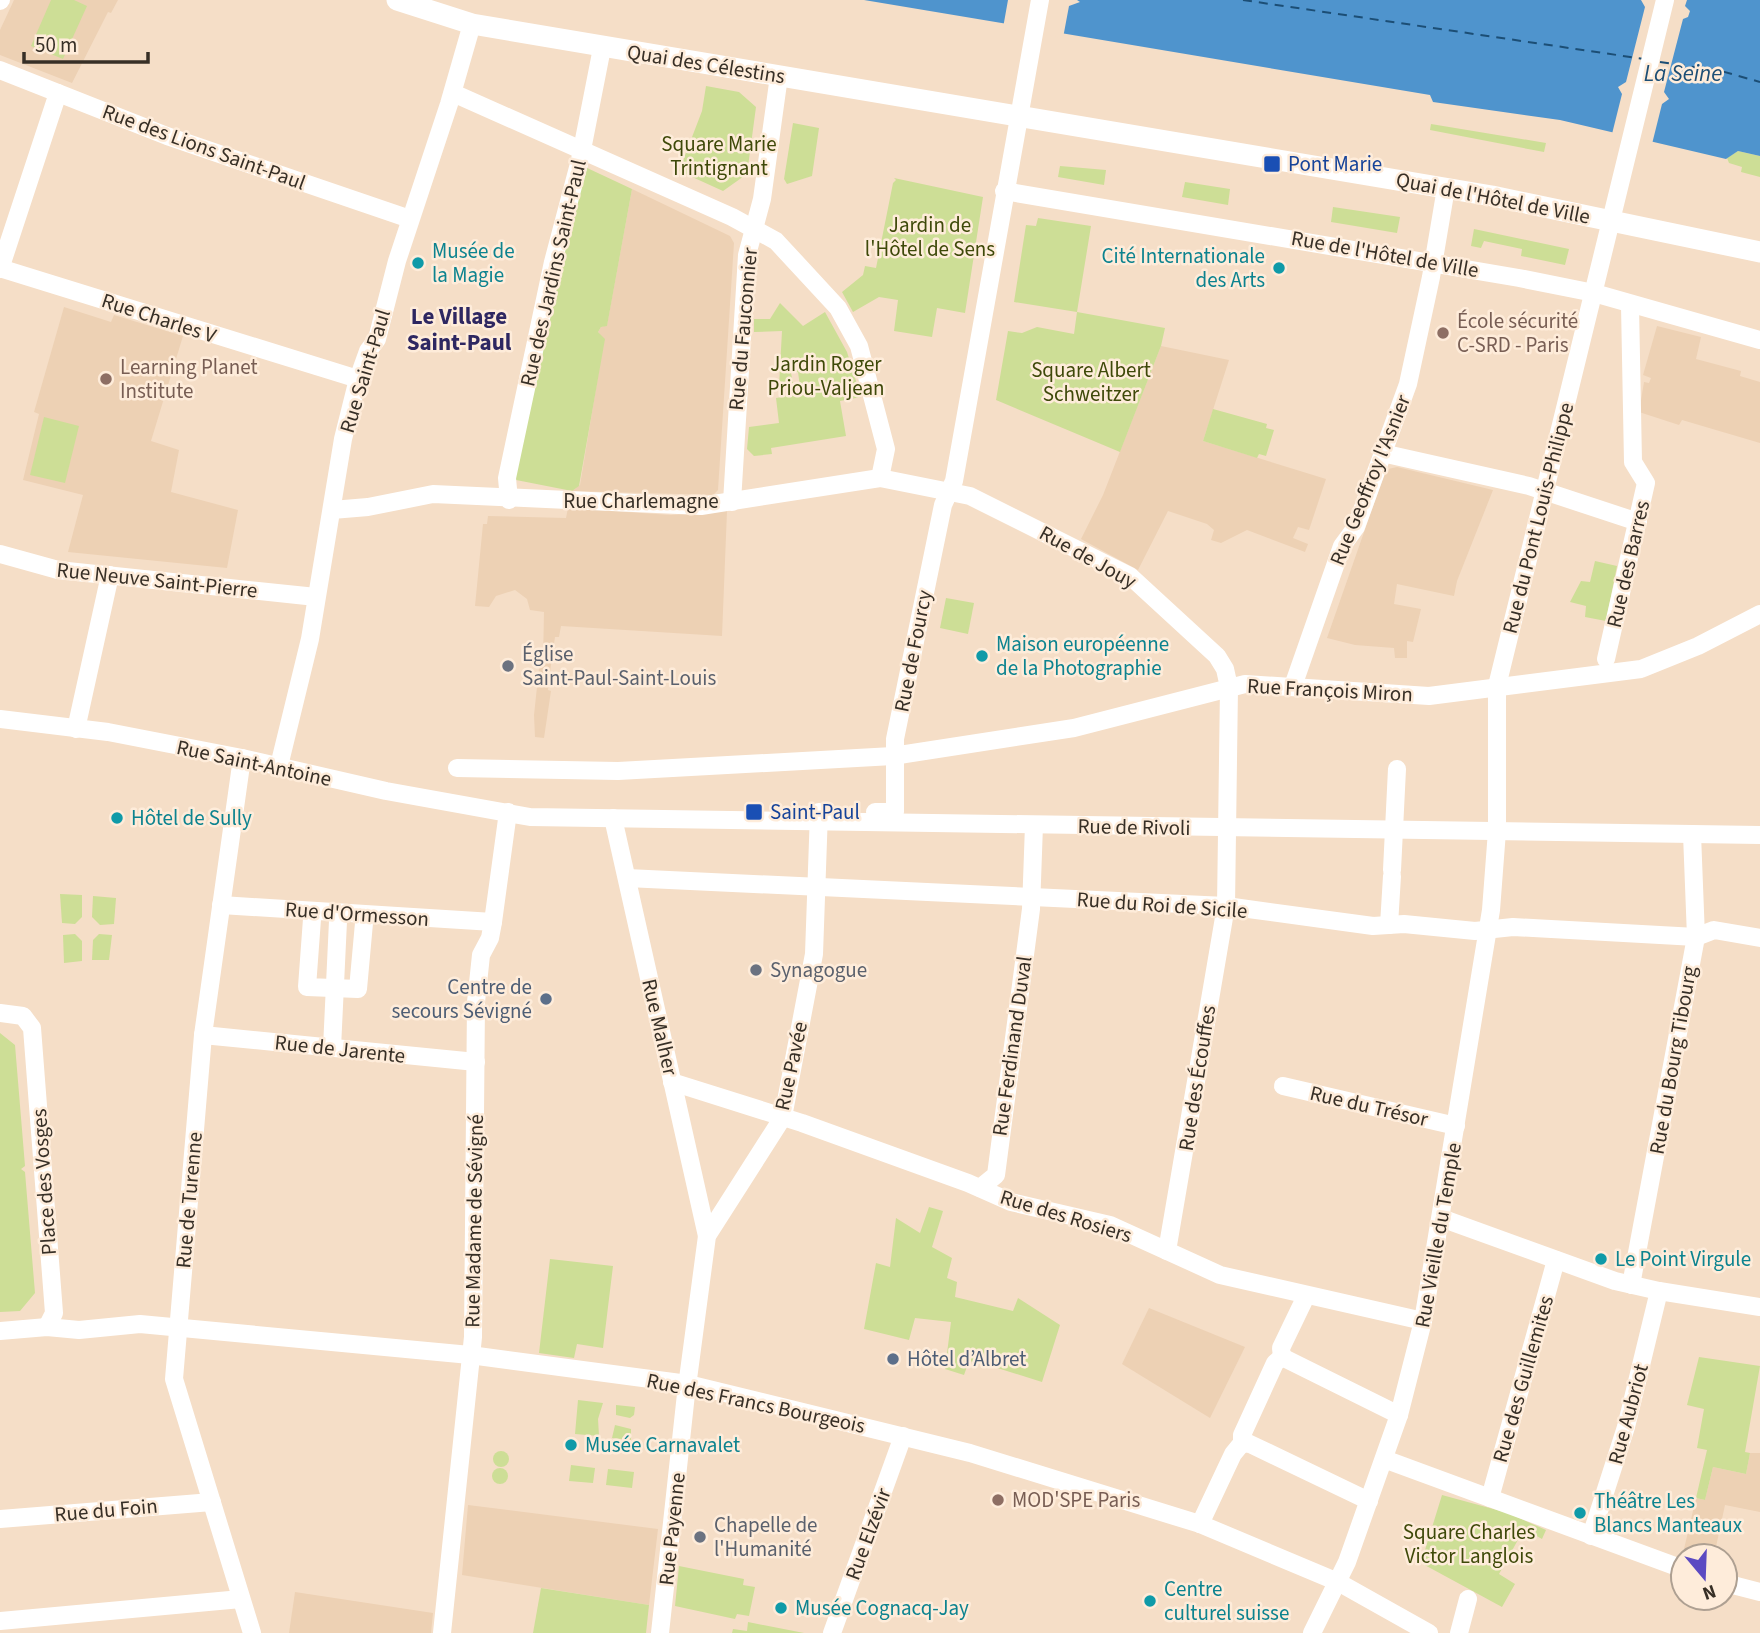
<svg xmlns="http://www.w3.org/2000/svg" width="1760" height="1633" font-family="'Source Sans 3',sans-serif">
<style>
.built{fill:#edd1b4}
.green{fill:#cdde96}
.water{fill:#4f94cd}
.pier{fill:#f5dec7}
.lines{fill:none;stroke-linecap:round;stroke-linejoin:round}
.ferry{stroke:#1c4e75;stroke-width:2;stroke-dasharray:9 7;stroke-linecap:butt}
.minor{stroke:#fff;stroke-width:18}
.major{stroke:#fff;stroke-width:21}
.transit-dot{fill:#1a4fb4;stroke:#feecda;stroke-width:2.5}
.culture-dot{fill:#0f9aa8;stroke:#feecda;stroke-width:2.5}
.education-dot{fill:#8d6e63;stroke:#feecda;stroke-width:2.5}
.worship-dot{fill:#6b7280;stroke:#feecda;stroke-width:2.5}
.service-dot{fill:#5c6f8a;stroke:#feecda;stroke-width:2.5}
.labels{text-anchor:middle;stroke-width:5;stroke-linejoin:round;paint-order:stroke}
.street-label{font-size:21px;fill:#372f26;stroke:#feecda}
.park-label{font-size:21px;fill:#3e4909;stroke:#feecda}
.transit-label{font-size:21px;fill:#164399;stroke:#feecda;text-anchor:start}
.culture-label{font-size:21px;fill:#0d838f;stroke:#feecda;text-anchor:start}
.education-label{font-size:21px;fill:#785e54;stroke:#feecda;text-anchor:start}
.worship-label{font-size:21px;fill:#5b616d;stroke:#feecda;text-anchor:start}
.service-label{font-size:21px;fill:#4e5e75;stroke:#feecda;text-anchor:end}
.water-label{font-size:23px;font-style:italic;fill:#1c4e75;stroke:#feecda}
.neighbourhood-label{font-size:23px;font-weight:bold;fill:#2e2761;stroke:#feecda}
</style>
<rect width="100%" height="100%" fill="#f5dec7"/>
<!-- built -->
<g class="built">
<path d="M14 0H118L111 13 108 12 72 83 0 55V30Z"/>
<path d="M632 189 730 236 734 243 718 490 713 495 572 491 580 485 604 340 598 332 601 327 607 325Z"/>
<path d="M64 307 111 322 114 315 183 336 151 441 179 450 171 492 238 510 227 568 68 552 83 495 23 480 39 414 34 412Z"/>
<path d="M1657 326 1701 337 1696 359 1741 371 1740 376 1760 382V443L1682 420 1679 425 1639 412 1644 382 1649 383 1651 378 1643 375Z"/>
<path d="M1161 346 1229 360 1203 441 1326 479 1309 530 1298 527 1293 538 1308 544 1305 552 1247 530 1221 543 1211 540 1214 530 1207 524 1168 511 1138 570 1081 539 1103 495Z"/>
<path d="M1397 467 1493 490 1457 581 1454 596 1397 584 1394 604 1421 609 1413 642 1407 641V658H1395L1394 648 1355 645 1327 638 1384 475 1388 469Z"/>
<path d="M568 508 671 515 727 511 722 636 561 626 559 637H555L550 672 556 674 555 679H549L548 690 551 691 544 738 535 737 534 715 539 668 543 661 544 612 530 610 527 599 515 590 496 596 489 607 475 606 483 524H487L488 516 566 518Z"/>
<path d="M1149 1308 1245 1347 1210 1418 1122 1364Z"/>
<path d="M1750 1453H1760V1512L1725 1505 1714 1556 1684 1549 1696 1498 1705 1500 1713 1467 1746 1474Z"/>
<path d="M468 1505 658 1529 649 1605 462 1575Z"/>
<path d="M295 1592 433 1613 431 1633H289Z"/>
</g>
<!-- green -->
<g class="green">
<path d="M51 0H74L87 6 63 59 31 46Z"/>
<path d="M706 86 739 92 756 107 747 174 723 191 679 171 702 111Z"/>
<path d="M793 123 819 128 812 176 787 184 784 179Z"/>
<path d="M1431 124 1546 143 1544 152 1430 130Z"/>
<path d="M1738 151 1760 156V177L1741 172 1742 167 1729 163 1727 158Z"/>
<path d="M1060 166 1106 170 1104 185 1058 177Z"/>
<path d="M585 167 632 189 607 326 601 327 598 332 605 339 579 486 572 491 511 479 559 259Z"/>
<path d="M894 178 983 197 965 313 937 308 932 337 894 331 898 300 879 297 853 312 842 292 863 275 865 266 876 268 893 183 896 180Z"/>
<path d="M1185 182 1230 189 1228 205 1182 197Z"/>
<path d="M1333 207 1400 217 1397 233 1331 222Z"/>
<path d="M1038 218 1091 226 1077 312 1165 328 1161 346 1120 452 996 400 1008 331 1022 333 1037 327 1074 334 1077 312 1014 302 1026 225 1036 226Z"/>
<path d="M1474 229 1569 249 1565 265 1521 256 1522 249 1484 241 1481 248 1471 246Z"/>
<path d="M780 303 803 326 825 312 847 352 861 397 840 401 846 436 771 448 772 454 754 456 747 449 749 427 779 423 776 398 801 394 798 372 791 373 793 383 779 386 782 331 754 332V319H770Z"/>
<path d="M1213 409 1267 424 1266 428 1274 430 1266 456 1259 454 1257 458 1203 441Z"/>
<path d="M44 417 79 426 65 483 30 475Z"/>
<path d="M1595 561 1617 566 1606 621 1585 617 1586 606 1570 602 1581 581 1590 582Z"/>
<path d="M946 598 974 603 968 634 940 628Z"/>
<path d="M60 894 82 895V917L75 924 62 923Z"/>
<path d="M93 896 116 898 114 924 100 925 92 917Z"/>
<path d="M75 934 82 941V961L64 963 63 935Z"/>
<path d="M99 934 112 935 109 960H92L93 940Z"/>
<path d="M0 1033 15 1045 25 1166 21 1169 25 1172 35 1293 20 1311 0 1312Z"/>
<path d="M929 1207 943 1211 932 1247 952 1258 947 1278 957 1282 955 1297 1013 1311 1018 1298 1060 1325 1042 1382 991 1366 988 1360 978 1357 974 1362 969 1361 964 1375 945 1369 951 1322 915 1318 909 1340 864 1329 876 1263 890 1267 896 1218 920 1233Z"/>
<path d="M550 1259 613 1266 603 1348 577 1344 574 1358 539 1353Z"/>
<path d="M1699 1357 1760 1366 1745 1452 1750 1453 1746 1474 1713 1467 1705 1500 1696 1498 1707 1450 1697 1448 1704 1409 1687 1405Z"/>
<path d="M578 1400 603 1403 598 1419 599 1436 575 1434Z"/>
<path d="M616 1405 635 1407 634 1415 630 1418 616 1415Z"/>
<path d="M615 1425 631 1429V1440L612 1438Z"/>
<circle cx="501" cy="1459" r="8"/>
<path d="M571 1465 595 1468 593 1483 569 1481Z"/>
<circle cx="500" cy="1476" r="8"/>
<path d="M608 1469 634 1472 632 1488 606 1485Z"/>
<path d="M1442 1495 1508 1513 1546 1530 1542 1539 1524 1529 1499 1574 1515 1584 1502 1607 1421 1563Z"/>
<path d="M679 1566 744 1579 743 1585 755 1587 749 1616 737 1614 735 1619 675 1606Z"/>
<path d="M541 1588 649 1605 646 1633H533Z"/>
<path d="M748 1622 804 1633H732L733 1629 747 1631Z"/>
</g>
<!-- water -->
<path class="water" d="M864 0H1760V156L1738 151 1726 159 1560 120 1433 102 1430 95Z"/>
<!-- pier -->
<g class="pier">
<path d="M1008 0H1077L1080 2 1069 6 1063 38 1003 28Z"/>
<path d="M1641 0H1687L1685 6 1690 11 1688 17 1683 19 1664 92 1669 99 1662 104 1652 144 1612 134 1622 94 1618 87 1626 82 1645 7Z"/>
</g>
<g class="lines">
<!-- ferry -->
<g class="ferry">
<path d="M1243 0 1644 59"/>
<path d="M1660 62 1721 71 1760 82"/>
</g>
<!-- minor -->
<g class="minor">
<path d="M0 1 1 0"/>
<path d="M0 70 167 136 410 219"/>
<path d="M453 93 732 217 776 241 838 308 859 346 886 449 880 478"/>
<path d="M1004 191 1519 278 1594 293 1760 340"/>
<path d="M0 268 358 379"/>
<path d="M0 269 58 93"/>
<path d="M1382 453 1529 486 1638 522"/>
<path d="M509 500 507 478 514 445 553 262 580 160 602 48"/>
<path d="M732 502 747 255 762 199 779 76"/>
<path d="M332 510 368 507 433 494 701 506 880 478 970 496 1130 576 1217 656 1225 669 1229 687 1226 906 1167 1251"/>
<path d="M0 554 58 570 316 597"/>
<path d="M1606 659 1646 483 1633 462 1630 305"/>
<path d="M1293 686 1342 546 1356 527 1408 384 1431 277 1446 188"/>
<path d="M0 719 108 732 242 758 386 791 530 817 1760 835"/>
<path d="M76 729 110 575"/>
<path d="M242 758 203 1035 174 1379 252 1633"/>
<path d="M279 766 310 639 343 439 358 379 368 351 377 339 397 261 449 104 472 24"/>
<path d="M457 768 618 771 893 756 1074 728 1245 684 1429 696 1641 669 1698 646 1760 614"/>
<path d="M875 812H895V739L943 505 954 481 1040 0"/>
<path d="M613 818 707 1236"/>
<path d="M1392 870 1397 769"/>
<path d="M627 878 1226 906 1373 926 1404 924 1475 931 1513 927 1696 937"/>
<path d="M221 905 493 922"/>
<path d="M312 919 307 987 358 989 364 923"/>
<path d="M1389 925 1392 876"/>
<path d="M1696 937 1714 930 1760 938"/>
<path d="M0 1013 23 1016 32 1028 54 1313 47 1327"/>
<path d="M203 1035 476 1062"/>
<path d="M332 1048 338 921"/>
<path d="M672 1082 802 1123 968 1183 1011 1202 1110 1225 1220 1275 1423 1321"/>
<path d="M1283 1086 1456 1126"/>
<path d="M980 1188 996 1175 1031 909 1034 825"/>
<path d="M1441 1218 1615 1281 1659 1291 1760 1307"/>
<path d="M1631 1285 1696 937 1692 834"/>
<path d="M0 1331 47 1327 79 1330 140 1324 470 1355 688 1384 970 1453 1200 1524 1338 1582 1429 1633"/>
<path d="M1282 1357 1399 1415"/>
<path d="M1282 1357 1281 1348 1306 1296"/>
<path d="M1242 1443 1250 1444 1369 1501"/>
<path d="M1384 1459 1683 1569"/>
<path d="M1490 1498 1556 1260"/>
<path d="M0 1519 212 1502"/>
<path d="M1200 1524 1233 1454 1242 1443V1435L1275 1363 1282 1357"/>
<path d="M1591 1536 1626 1427 1659 1291"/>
<path d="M1725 1583 1760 1592"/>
<path d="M0 1621 241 1599"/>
<path d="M442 1633 473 1337 476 1002 481 955 490 938 493 922 508 812"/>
<path d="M660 1633 686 1394 707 1236 783 1117 814 954 819 812"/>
<path d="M832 1633 903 1436"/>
<path d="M1312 1633 1347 1562 1399 1415 1423 1321 1491 910 1497 831V686L1665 0"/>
<path d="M1459 1633 1468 1599"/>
</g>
<!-- major -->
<path class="major" d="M397 0 472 24 1492 196 1760 252"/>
</g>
<!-- markers -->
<g class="transit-dot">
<rect x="1263" y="155" width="18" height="18" rx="3.5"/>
<rect x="745" y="803" width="18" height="18" rx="3.5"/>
</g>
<g class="culture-dot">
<circle cx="418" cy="263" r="7"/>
<circle cx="1279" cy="268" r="7"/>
<circle cx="982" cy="656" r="7"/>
<circle cx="117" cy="818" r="7"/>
<circle cx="1601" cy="1259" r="7"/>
<circle cx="571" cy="1445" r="7"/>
<circle cx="1580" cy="1513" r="7"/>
<circle cx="1150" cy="1601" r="7"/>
<circle cx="781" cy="1608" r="7"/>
</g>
<g class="education-dot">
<circle cx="1443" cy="333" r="7"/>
<circle cx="106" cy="379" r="7"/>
<circle cx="998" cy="1500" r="7"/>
</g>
<g class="worship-dot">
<circle cx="508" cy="666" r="7"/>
<circle cx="756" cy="970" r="7"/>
<circle cx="700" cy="1537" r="7"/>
</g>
<g class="service-dot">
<circle cx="546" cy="999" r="7"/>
<circle cx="893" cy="1359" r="7"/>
</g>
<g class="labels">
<!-- street labels -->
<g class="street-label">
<text transform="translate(706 64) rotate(9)" y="7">Quai des Célestins</text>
<text transform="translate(204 147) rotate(20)" y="7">Rue des Lions Saint-Paul</text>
<text transform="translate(1493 198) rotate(11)" y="7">Quai de l'Hôtel de Ville</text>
<text transform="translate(1385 254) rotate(10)" y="7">Rue de l'Hôtel de Ville</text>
<text transform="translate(553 273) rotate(-77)" y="7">Rue des Jardins Saint-Paul</text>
<text transform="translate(159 318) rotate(18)" y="7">Rue Charles V</text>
<text transform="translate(743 329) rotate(-85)" y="7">Rue du Fauconnier</text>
<text transform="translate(365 371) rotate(-73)" y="7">Rue Saint-Paul</text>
<text transform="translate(1370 480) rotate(-68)" y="7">Rue Geoffroy l'Asnier</text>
<text x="641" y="508">Rue Charlemagne</text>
<text transform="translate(1538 518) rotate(-76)" y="7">Rue du Pont Louis-Philippe</text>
<text transform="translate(1088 557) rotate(29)" y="7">Rue de Jouy</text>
<text transform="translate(1628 564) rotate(-77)" y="7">Rue des Barres</text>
<text transform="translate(157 580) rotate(6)" y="7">Rue Neuve Saint-Pierre</text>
<text transform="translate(913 651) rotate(-79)" y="7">Rue de Fourcy</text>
<text transform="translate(1330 690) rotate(3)" y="7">Rue François Miron</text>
<text transform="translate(254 763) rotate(12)" y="7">Rue Saint-Antoine</text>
<text transform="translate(1134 827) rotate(1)" y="7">Rue de Rivoli</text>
<text transform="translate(1162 905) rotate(4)" y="7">Rue du Roi de Sicile</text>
<text transform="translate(357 914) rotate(4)" y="7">Rue d'Ormesson</text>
<text transform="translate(660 1027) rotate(77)" y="7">Rue Malher</text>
<text transform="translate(1012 1046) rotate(-82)" y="7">Rue Ferdinand Duval</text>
<text transform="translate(340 1049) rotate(6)" y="7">Rue de Jarente</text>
<text transform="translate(1673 1060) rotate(-80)" y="7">Rue du Bourg Tibourg</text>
<text transform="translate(791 1066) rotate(-78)" y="7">Rue Pavée</text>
<text transform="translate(1197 1078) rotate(-81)" y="7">Rue des Écouffes</text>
<text transform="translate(1369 1106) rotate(13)" y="7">Rue du Trésor</text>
<text transform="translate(44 1182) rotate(-94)" y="7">Place des Vosges</text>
<text transform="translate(189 1200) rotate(-85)" y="7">Rue de Turenne</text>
<text transform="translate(1066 1216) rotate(17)" y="7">Rue des Rosiers</text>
<text transform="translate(474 1221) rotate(-89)" y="7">Rue Madame de Sévigné</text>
<text transform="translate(1438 1235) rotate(-80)" y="7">Rue Vieille du Temple</text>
<text transform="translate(1523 1379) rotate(-74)" y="7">Rue des Guillemites</text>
<text transform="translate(756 1403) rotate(12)" y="7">Rue des Francs Bourgeois</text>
<text transform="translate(1628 1414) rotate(-75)" y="7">Rue Aubriot</text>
<text transform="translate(106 1510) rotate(-5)" y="7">Rue du Foin</text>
<text transform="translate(672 1529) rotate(-84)" y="7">Rue Payenne</text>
<text transform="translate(868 1534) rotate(-70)" y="7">Rue Elzévir</text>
</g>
<!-- park labels -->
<g class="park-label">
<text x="719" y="151">Square Marie<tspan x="719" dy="24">Trintignant</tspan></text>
<text x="930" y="232">Jardin de<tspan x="930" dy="24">l'Hôtel de Sens</tspan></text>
<text x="826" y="371">Jardin Roger<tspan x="826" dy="24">Priou-Valjean</tspan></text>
<text x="1091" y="377">Square Albert<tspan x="1091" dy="24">Schweitzer</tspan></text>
<text x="1469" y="1539">Square Charles<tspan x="1469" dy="24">Victor Langlois</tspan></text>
</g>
<!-- transit labels -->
<g class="transit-label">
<text x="1288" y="171">Pont Marie</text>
<text x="770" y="819">Saint-Paul</text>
</g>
<!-- culture labels -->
<g class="culture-label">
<text x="432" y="258">Musée de<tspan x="432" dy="24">la Magie</tspan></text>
<text x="1265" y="263" text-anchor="end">Cité Internationale<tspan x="1265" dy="24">des Arts</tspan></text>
<text x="996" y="651">Maison européenne<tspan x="996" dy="24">de la Photographie</tspan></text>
<text x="131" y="825">Hôtel de Sully</text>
<text x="1615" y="1266">Le Point Virgule</text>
<text x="585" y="1452">Musée Carnavalet</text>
<text x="1594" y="1508">Théâtre Les<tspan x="1594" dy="24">Blancs Manteaux</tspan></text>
<text x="1164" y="1596">Centre<tspan x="1164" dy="24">culturel suisse</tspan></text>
<text x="795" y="1615">Musée Cognacq-Jay</text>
</g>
<!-- education labels -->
<g class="education-label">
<text x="1457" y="328">École sécurité<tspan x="1457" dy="24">C-SRD - Paris</tspan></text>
<text x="120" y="374">Learning Planet<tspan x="120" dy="24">Institute</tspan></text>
<text x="1012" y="1507">MOD'SPE Paris</text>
</g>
<!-- worship labels -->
<g class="worship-label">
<text x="522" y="661">Église<tspan x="522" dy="24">Saint-Paul-Saint-Louis</tspan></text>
<text x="770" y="977">Synagogue</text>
<text x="714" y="1532">Chapelle de<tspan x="714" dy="24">l'Humanité</tspan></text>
</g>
<!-- service labels -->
<g class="service-label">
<text x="532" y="994">Centre de<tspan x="532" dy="24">secours Sévigné</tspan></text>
<text x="907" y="1366" text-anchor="start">Hôtel d’Albret</text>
</g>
<!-- water labels -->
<g class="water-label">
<text x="1683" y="81">La Seine</text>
</g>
<!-- neighbourhood labels -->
<g class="neighbourhood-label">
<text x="459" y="324">Le Village<tspan x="459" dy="26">Saint-Paul</tspan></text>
</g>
</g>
<!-- north arrow -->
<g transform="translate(1704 1577) rotate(161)"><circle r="33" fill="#feecda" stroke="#aea092" stroke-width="2"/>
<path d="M0-5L12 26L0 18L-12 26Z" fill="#5c4ac2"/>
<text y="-10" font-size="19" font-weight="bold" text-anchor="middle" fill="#372f26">N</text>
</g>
<!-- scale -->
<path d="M24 52v10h124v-10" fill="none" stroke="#372f26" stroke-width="3.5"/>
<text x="35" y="52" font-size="21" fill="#372f26" stroke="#feecda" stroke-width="5" paint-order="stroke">50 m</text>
</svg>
